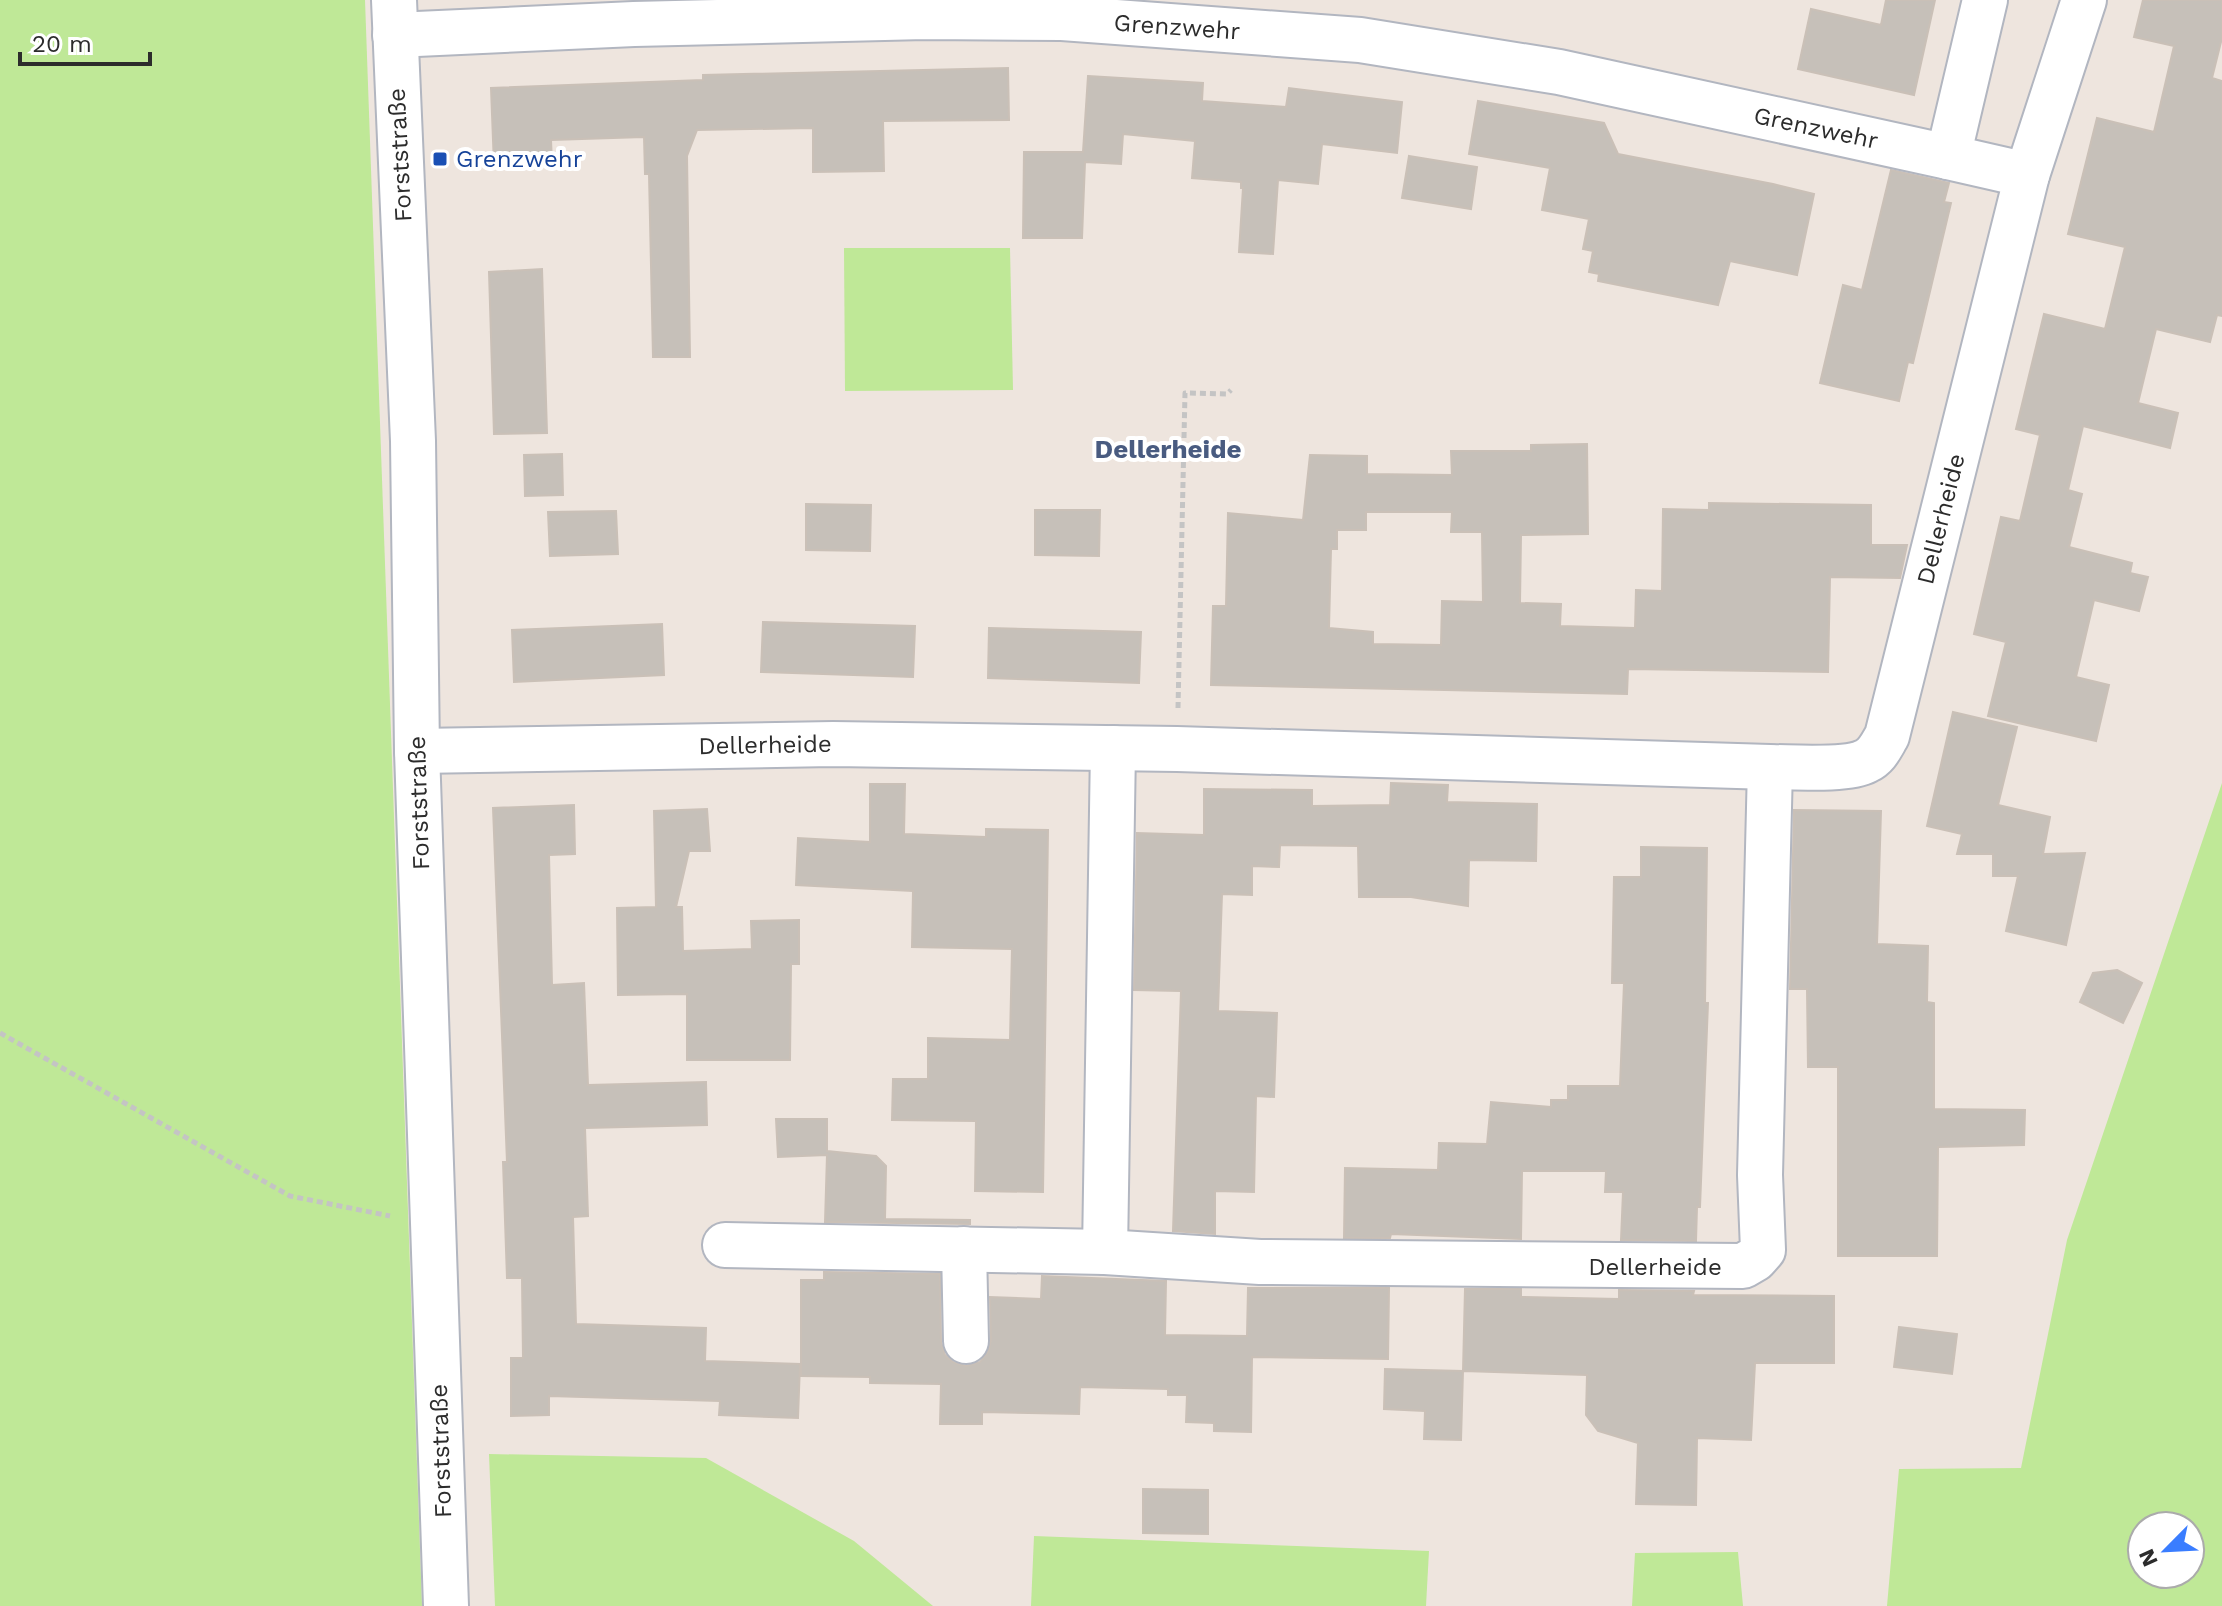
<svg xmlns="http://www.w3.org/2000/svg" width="2222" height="1606" font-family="'Work Sans',sans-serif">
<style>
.green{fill:#bfe897;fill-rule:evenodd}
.building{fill:#c6c0b9;stroke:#cac0b7;stroke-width:2;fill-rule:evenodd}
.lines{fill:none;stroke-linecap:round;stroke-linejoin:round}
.minor-casing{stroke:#b2b6c0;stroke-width:48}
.path{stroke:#c4c4c4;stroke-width:5;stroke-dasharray:6 4;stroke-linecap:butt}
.minor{stroke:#fff;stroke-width:44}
.transit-dot{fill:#1a4fb4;stroke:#fff;stroke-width:3}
.labels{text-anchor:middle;stroke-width:8;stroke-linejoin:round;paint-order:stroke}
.street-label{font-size:24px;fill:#2c2c2c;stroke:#fff}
.transit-label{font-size:24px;fill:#164399;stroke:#fff;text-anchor:start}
.neighbourhood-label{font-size:26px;font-weight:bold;fill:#495b80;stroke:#fff}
</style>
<rect width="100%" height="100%" fill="#eee5de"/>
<!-- green -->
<g class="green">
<path d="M0 0H365L422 1606H0Z"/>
<path d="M844 248H1010L1013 390 845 391Z"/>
<path d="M2222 783V1606H1887L1899 1469 2021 1468 2067 1240ZM2142 1526H2190V1574H2142Z"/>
<path d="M489 1454 706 1458 854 1541 933 1606H495Z"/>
<path d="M1034 1536 1429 1551 1426 1606H1031Z"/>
<path d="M1738 1552 1743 1606H1632L1635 1553Z"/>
</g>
<!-- building -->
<g class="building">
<path d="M1886 0H1935L1914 95 1798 69 1811 9 1881 25Z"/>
<path d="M2143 0H2222V38L2212 78 2222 81V316L2217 315 2210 342 2156 329 2138 403 2178 413 2170 448 2083 426 2068 490 2082 494 2069 547 2132 563 2130 573 2148 577 2139 611 2094 600 2076 677 2109 685 2096 741 1988 716 2006 642 1974 634 2001 517 2020 521 2040 435 2016 429 2044 314 2105 329 2125 247 2068 234 2097 118 2154 132 2174 46 2134 37Z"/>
<path d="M1008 68 1009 120 883 121 884 171 813 172V128L697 130 687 156 690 357H653L649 174H645L644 137 551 140 552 163 494 166 491 88 703 80V75Z"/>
<path d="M1088 76 1203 83 1202 101 1286 107 1289 88 1402 102 1397 153 1322 144 1318 184 1278 180 1273 254 1239 252 1243 188H1241V182L1192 178 1195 141 1123 134 1121 164 1085 162 1082 238H1023L1024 152H1083Z"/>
<path d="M1478 101 1604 123 1618 154 1773 184 1814 194 1797 275 1730 261 1718 305 1598 281 1599 274 1589 272 1593 251 1583 249 1589 219 1542 210 1550 168 1469 154Z"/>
<path d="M1409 156 1477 167 1471 209 1402 198Z"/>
<path d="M1891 170 1949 183 1944 202 1951 203 1913 363 1908 362 1899 401 1820 383 1843 285 1862 290Z"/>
<path d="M542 269 547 433 494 434 489 272Z"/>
<path d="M1587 444 1588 534 1521 535 1520 603 1561 604 1560 626 1635 628 1636 590 1662 591 1663 509 1709 510V503L1871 505V545H1907L1900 578 1830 577 1828 672 1628 669 1627 694 1211 685 1213 606H1226L1228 513 1303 520 1310 455 1367 456V474L1452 475 1451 451H1531V445ZM1366 512H1452L1451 532H1482L1483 602 1442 601 1441 645 1373 644V632L1329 628 1331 549H1337V530H1366Z"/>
<path d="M562 454 563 495 525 496 524 455Z"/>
<path d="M806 504 871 505 870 551 806 550Z"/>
<path d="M1035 510H1100L1099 556 1035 555Z"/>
<path d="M616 511 618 554 550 556 548 512Z"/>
<path d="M763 622 915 626 913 677 761 672Z"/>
<path d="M662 624 664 675 514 682 512 630Z"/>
<path d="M989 628 1141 632 1139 683 988 678Z"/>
<path d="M1953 712 2017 727 1998 805 2050 817 2043 854 2085 853 2066 945 2006 931 2018 876H1993V854H1957L1962 834 1927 826Z"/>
<path d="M1391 783 1448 785 1447 802 1537 804 1536 861 1469 860 1468 906 1411 897H1359L1358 846 1280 845 1279 867 1252 866V895L1222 894 1218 1011 1277 1013 1274 1097 1256 1096 1254 1192 1215 1191V1234L1173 1231 1181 991 1134 990 1137 833 1204 835V789L1312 790V806L1390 805Z"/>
<path d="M870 784H905L904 834 986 837V829L1048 830 1043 1192 975 1191 976 1121 892 1120 893 1079H928V1038L1010 1040 1012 949 912 947 913 891 796 885 798 838 870 842Z"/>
<path d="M574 805 575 854 549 855 552 985 584 983 588 1085 706 1082 707 1125 585 1128 588 1216 573 1217 576 1324 706 1328 705 1361 800 1364 798 1418 719 1415 720 1401 549 1396V1415L511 1416V1358H523L522 1278H507L503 1162H507L493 808Z"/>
<path d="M707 809 710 851H689L676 907H682L683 951 752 949 751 921 799 920V964H791L790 1060H687V994L618 995 617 908 656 907 654 811Z"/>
<path d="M1794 810 1881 811 1877 944 1928 946 1927 1002 1934 1003V1109L2025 1110 2024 1145 1938 1147 1937 1256H1838V1067H1808L1807 989H1790Z"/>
<path d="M1641 847 1707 848 1705 1003H1708L1700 1207H1697L1696 1241 1621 1240 1623 1192H1605L1606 1171H1522L1521 1239 1391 1234 1390 1238H1344L1345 1168 1438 1170 1439 1143 1487 1144 1491 1102 1551 1107V1100H1568V1086H1620L1624 983H1612L1614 877H1641Z"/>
<path d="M2117 970 2142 983 2123 1023 2080 1002 2093 973Z"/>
<path d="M776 1119H827V1151L876 1156 886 1166 885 1219 970 1220V1224L825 1222 827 1155 778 1157Z"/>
<path d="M824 1272 940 1274 941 1342 945 1355 953 1362 966 1366 980 1362 988 1352 991 1340 990 1297 1041 1299 1042 1276 1166 1281 1165 1335 1247 1336 1248 1288H1389L1388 1359 1252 1357 1251 1432 1214 1431V1423L1186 1422 1187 1395H1168V1389L1080 1387 1079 1414 982 1412V1424H940L941 1384 870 1383V1377L801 1376V1280H824Z"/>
<path d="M1465 1289H1521V1297L1619 1299V1290L1694 1291 1693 1295 1834 1296V1363H1755L1751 1440 1697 1438 1696 1505 1636 1504 1638 1443 1598 1431 1586 1415 1587 1375 1463 1371 1461 1440 1424 1439 1425 1411 1384 1409 1385 1369 1463 1371Z"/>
<path d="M1899 1327 1957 1334 1952 1374 1894 1367Z"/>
<path d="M1143 1489 1208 1490V1534L1143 1533Z"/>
</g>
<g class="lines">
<defs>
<g id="minor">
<path d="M394 0 413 441 417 751 446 1606"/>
<path d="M1985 0 1948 157 2027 175"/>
<path d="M395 35 634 24 925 17 1062 18 1360 40 1559 72 1948 157"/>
<path d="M417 751 833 744 1177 749 1770 767C1793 767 1848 771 1866 761 1877 756 1881 746 1887 736L2027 175 2084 0"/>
<path d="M725 1245 1105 1252 1260 1262 1743 1266 1755 1259 1763 1250 1760 1175 1770 767"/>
<path d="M964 1249 966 1341"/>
<path d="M1105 1252 1113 748"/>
</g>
</defs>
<!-- minor casing -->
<use href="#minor" class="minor-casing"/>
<!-- path -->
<g class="path">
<path d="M1178 708 1185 393 1227 394 1231 390"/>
<path d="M0 1033 290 1196 390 1216"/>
</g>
<!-- minor -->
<use href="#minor" class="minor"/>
</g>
<!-- markers -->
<rect class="transit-dot" x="432" y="151" width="16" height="16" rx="4"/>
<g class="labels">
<!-- street labels -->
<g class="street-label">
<text transform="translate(1177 27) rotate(4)" y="8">Grenzwehr</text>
<text transform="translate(1816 128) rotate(12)" y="8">Grenzwehr</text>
<text transform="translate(400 155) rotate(-93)" y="8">Forststraße</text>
<text transform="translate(1941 519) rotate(-76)" y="8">Dellerheide</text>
<text transform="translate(765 745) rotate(-1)" y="8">Dellerheide</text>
<text transform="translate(419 803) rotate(-92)" y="8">Forststraße</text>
<text x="1655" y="1275">Dellerheide</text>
<text transform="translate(441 1451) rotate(-92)" y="8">Forststraße</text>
</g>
<!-- transit labels -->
<g class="transit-label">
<text x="456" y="167">Grenzwehr</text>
</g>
<!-- neighbourhood labels -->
<g class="neighbourhood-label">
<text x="1168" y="458">Dellerheide</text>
</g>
</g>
<!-- north arrow -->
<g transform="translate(2166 1550) rotate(246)"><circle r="38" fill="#ffffff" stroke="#ababab" stroke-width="2"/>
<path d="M0-6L14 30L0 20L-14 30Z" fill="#3a7dff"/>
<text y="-12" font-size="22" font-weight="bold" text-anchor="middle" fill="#2c2c2c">N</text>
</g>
<!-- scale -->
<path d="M20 52v12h130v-12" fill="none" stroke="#2c2c2c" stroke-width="4"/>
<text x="32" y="52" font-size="24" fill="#2c2c2c" stroke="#ffffff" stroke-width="6" paint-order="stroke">20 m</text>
</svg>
